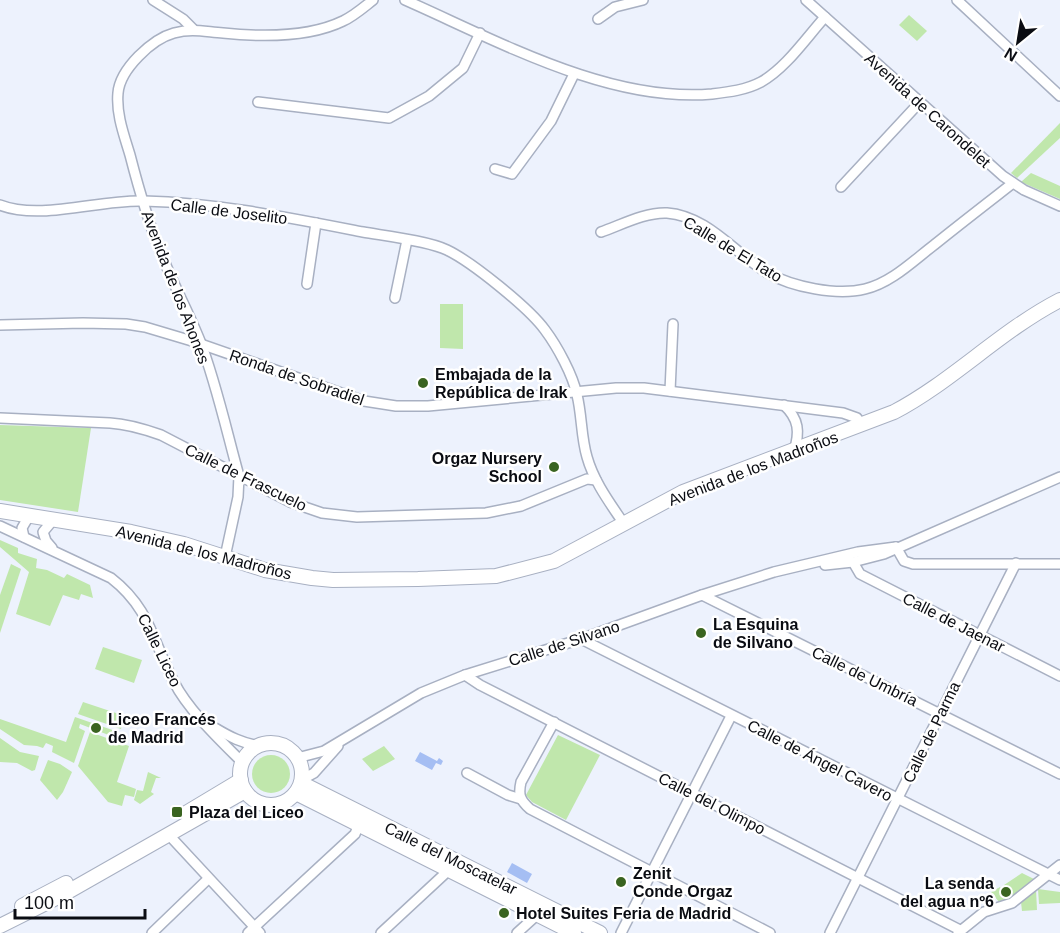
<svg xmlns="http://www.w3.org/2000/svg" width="1060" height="933" font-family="Arial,sans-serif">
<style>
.green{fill:#c0e7ac}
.water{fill:#a5bef3}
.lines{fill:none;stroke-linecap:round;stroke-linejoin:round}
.street-casing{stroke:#a8b0c2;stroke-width:12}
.secondary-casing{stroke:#a8b0c2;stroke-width:16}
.street{stroke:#fff;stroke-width:9}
.secondary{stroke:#fff;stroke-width:14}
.poi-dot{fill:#3a6420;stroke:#fff;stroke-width:2}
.labels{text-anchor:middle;stroke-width:5;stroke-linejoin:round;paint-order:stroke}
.street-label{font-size:16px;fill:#0a0c12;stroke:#fff}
.poi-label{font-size:16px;font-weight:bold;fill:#0a0c12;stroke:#fff;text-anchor:start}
</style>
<rect width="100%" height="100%" fill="#edf2fd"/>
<!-- green -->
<g class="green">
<path d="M909 15 927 31 917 41 899 25Z"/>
<path d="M1060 123V138L1017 178 1011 173Z"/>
<path d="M1031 173 1060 186V199L1021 182Z"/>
<path d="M440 304H463V349L440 348Z"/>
<path d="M0 425 91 428 78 512 0 500Z"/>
<path d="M0 540 18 548V553L37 559 36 568 47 570 64 578 67 574 90 585 93 598 81 594 79 600 63 595 50 626 16 614 29 572 0 547Z"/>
<path d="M11 564 21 569 0 633V595Z"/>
<path d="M103 647 142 660 134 683 95 669Z"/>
<path d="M83 702 125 716 121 729 78 714Z"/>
<path d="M75 717 121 733 119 739 80 724 79 728 85 731 74 763 52 752 53 746 46 743 43 748 37 746 24 745 0 729V719L66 742Z"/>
<path d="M90 732 129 746 117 782 136 789 134 797 125 795 122 806 108 802 78 766Z"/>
<path d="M558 735 600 755 566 820 532 802 526 795Z"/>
<path d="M0 738 20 752 39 756 35 770 32 771 17 763 0 762Z"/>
<path d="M384 746 395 759 373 771 362 759Z"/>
<circle cx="271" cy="774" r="19"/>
<path d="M48 760 60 764 72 772 63 792 57 800 40 780Z"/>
<path d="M148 772 161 778H156L151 792 154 794 140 804 134 800 137 790 143 791Z"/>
<path d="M1022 873 1034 879 1012 899 999 902 991 892 1000 887 1007 898 1009 897 1008 893 1010 891 1004 885Z"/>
<path d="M1036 889 1037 910 1022 911 1021 902Z"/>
<path d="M1038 889 1060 892V903L1039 904Z"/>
</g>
<!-- water -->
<g class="water">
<path d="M420 752 437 761 439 758 443 761 441 765 436 763 432 770 415 761Z"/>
<path d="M512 863 532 874 527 883 507 872Z"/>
</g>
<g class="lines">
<defs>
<g id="street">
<path d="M153 0 183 19 193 29"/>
<path d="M405 0C498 41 609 103 712 94 729 92 746 90 761 82 786 68 806 38 825 17"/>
<path d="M806 0 1003 176 1024 190 1060 206"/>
<path d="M957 0 1060 96"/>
<path d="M598 19 615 7 643 0"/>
<path d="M258 102 389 118 429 96 463 68 480 33"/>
<path d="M495 169 512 174 551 121 574 74"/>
<path d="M841 187 920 102"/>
<path d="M0 205C41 221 100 199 144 201 218 203 291 218 363 232 386 236 428 241 447 250 472 262 529 308 545 330 557 346 573 375 577 395 582 415 581 437 587 457 594 482 610 503 624 524"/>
<path d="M601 232C621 225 645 212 667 213 708 216 735 254 768 273 792 287 837 296 865 289 891 283 913 261 934 245 960 224 986 204 1013 183"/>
<path d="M307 284 316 223"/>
<path d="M395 298 407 240"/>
<path d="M0 325 83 323 126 324 145 327 192 341 364 401 396 406H428L616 388H644L843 413 857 418 862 425"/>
<path d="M670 391 673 324"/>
<path d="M784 405C799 419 800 432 794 451"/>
<path d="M0 418 110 423C128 424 144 429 161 435L290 502 322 513 357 517 486 513 521 506 587 479 596 480"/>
<path d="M0 526 111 578C150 608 153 642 174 682 188 710 221 741 243 763"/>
<path d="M24 537 22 528 29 516"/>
<path d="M896 547 904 561 913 564H1060"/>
<path d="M52 548 46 541 43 532 53 520"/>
<path d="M225 557 238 497 239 476C227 433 216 382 200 341 189 313 174 286 163 258 149 225 139 190 130 155 124 135 116 114 118 93 120 69 152 39 174 33 192 28 206 32 223 33 262 37 308 38 343 21 354 16 364 7 373 0"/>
<path d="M853 562 860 574 1060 676"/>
<path d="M825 565 853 562 884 554 1060 477"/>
<path d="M702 595 1060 774"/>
<path d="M581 639 1060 880"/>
<path d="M465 675 480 685 960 930"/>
<path d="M554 722 521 782C518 795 520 800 530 809L770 933"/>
<path d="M215 728C230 737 242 743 259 746"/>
<path d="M297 758 324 751 421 693 465 675 581 639 702 595 774 572 858 552 896 547"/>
<path d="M467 773 508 795 521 799"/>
<path d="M301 780 314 773 338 746"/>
<path d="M168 834 260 933"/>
<path d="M152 933 208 879"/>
<path d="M248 933 355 834 359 824"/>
<path d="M381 933 450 869"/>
<path d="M517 933 538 914"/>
<path d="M621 933 731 716"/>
<path d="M830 933 1016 563"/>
<path d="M958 933 984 912 1012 903 1060 865"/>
</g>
<g id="secondary">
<path d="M0 511 131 532 184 544 265 570 312 578 333 580 418 579 496 576 554 561 683 492 894 412C953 381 1000 331 1060 300"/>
<circle cx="271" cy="774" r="31"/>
<path d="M301 783 600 933"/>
<path d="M296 793 574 933"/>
<path d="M186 813 241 780"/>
<path d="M22 906 66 883"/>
<path d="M0 926 64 894 245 791"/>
</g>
</defs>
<!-- street casing -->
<use href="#street" class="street-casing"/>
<!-- secondary casing -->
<use href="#secondary" class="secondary-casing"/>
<!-- street -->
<use href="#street" class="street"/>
<!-- secondary -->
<use href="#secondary" class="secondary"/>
</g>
<!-- markers -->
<g class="poi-dot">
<circle cx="423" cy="383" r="6"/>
<circle cx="554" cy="467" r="6"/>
<circle cx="701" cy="633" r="6"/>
<circle cx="96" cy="728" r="6"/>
<rect x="171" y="806" width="12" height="12" rx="3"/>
<circle cx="621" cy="882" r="6"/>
<circle cx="1006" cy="892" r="6"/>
<circle cx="504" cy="913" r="6"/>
</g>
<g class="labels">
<!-- street labels -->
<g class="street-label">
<text transform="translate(928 110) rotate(42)" y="6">Avenida de Carondelet</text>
<text transform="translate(229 211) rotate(7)" y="6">Calle de Joselito</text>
<text transform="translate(733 249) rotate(31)" y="6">Calle de El Tato</text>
<text transform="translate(176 287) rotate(69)" y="6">Avenida de los Ahones</text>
<text transform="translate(297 377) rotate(19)" y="6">Ronda de Sobradiel</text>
<text transform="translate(753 468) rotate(-21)" y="6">Avenida de los Madroños</text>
<text transform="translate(246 477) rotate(26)" y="6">Calle de Frascuelo</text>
<text transform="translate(204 552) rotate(14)" y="6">Avenida de los Madroños</text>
<text transform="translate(954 622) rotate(27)" y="6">Calle de Jaenar</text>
<text transform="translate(564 643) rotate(-18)" y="6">Calle de Silvano</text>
<text transform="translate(160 650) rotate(64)" y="6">Calle Liceo</text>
<text transform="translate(865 676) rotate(26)" y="6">Calle de Umbría</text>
<text transform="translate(931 732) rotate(-64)" y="6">Calle de Parma</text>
<text transform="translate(820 760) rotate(27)" y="6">Calle de Ángel Cavero</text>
<text transform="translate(712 803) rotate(27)" y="6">Calle del Olimpo</text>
<text transform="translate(451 858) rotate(26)" y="6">Calle del Moscatelar</text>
</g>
<!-- poi labels -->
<g class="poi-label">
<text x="435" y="380">Embajada de la<tspan x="435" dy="18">República de Irak</tspan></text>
<text x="542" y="464" text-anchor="end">Orgaz Nursery<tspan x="542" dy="18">School</tspan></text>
<text x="713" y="630">La Esquina<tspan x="713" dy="18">de Silvano</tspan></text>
<text x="108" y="725">Liceo Francés<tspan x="108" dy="18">de Madrid</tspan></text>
<text x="189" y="818">Plaza del Liceo</text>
<text x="633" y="879">Zenit<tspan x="633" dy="18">Conde Orgaz</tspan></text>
<text x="994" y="889" text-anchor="end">La senda<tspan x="994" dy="18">del agua nº6</tspan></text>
<text x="516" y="919">Hotel Suites Feria de Madrid</text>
</g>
</g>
<!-- north arrow -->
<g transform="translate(1018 42) rotate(210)" stroke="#ffffff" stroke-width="4.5" paint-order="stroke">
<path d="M0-4.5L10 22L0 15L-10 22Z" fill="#0a0c12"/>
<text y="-9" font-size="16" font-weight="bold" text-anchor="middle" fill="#0a0c12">N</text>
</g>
<!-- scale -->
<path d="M15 909v9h130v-9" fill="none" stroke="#0a0c12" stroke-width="3"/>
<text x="24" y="909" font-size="18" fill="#0a0c12" stroke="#ffffff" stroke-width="4.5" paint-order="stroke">100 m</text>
</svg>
